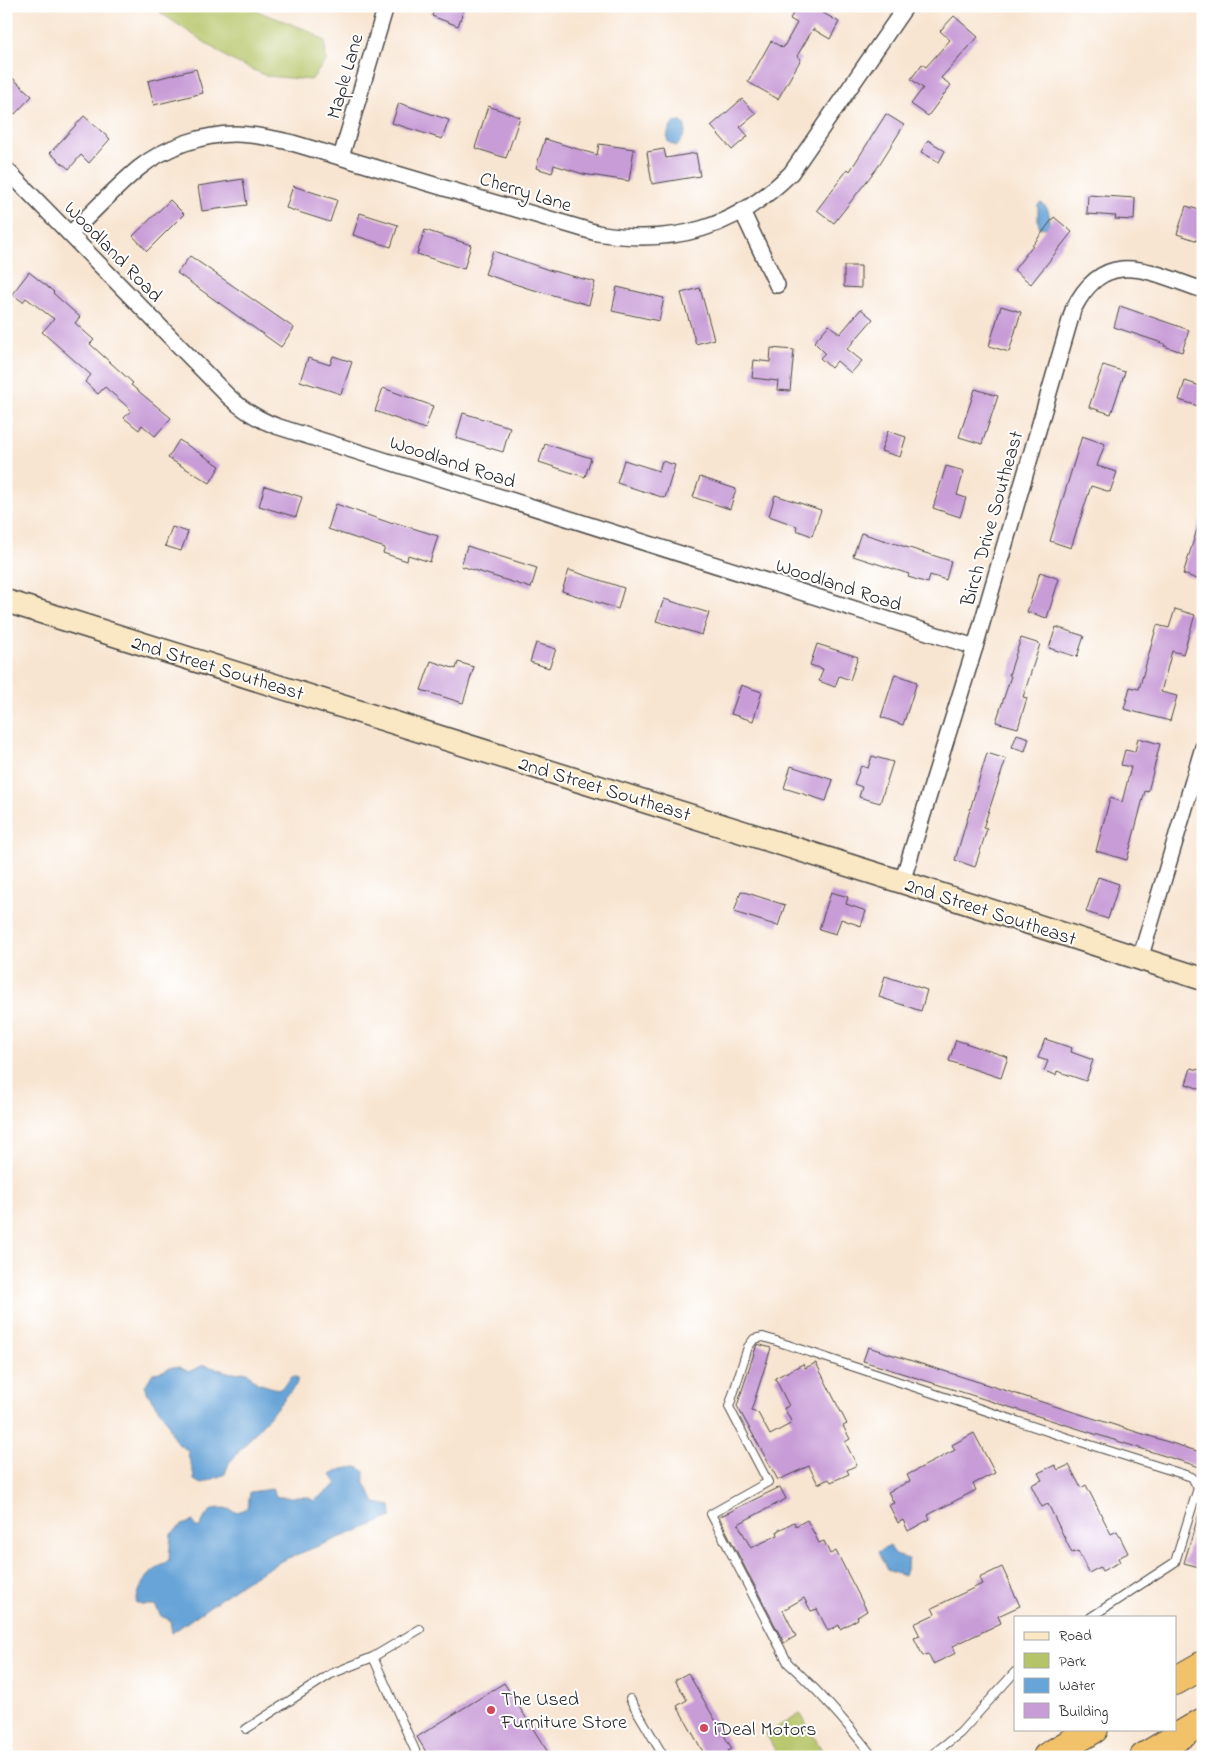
<svg xmlns="http://www.w3.org/2000/svg" width="1209" height="1763" font-family="'Indie Flower',sans-serif">
<style>
.green{fill:#b5c466;stroke:#707848}
.water{fill:#67a4d8;stroke:#496882}
.building{fill:#c89cd7}
.lines{fill:none;stroke-linecap:round;stroke-linejoin:round}
.lane-casing{stroke:#4a4744;stroke-width:10}
.street-casing{stroke:#4a4744;stroke-width:18}
.secondary-casing{stroke:#4a4744;stroke-width:25}
.highway-casing{stroke:#4a4744;stroke-width:30}
.lane{stroke:#fff;stroke-width:8}
.street{stroke:#fff;stroke-width:15}
.secondary{stroke:#fae7c3;stroke-width:22}
.highway{stroke:#f2c26a;stroke-width:28}
.poi-dot{fill:#d1495b;stroke:#fff;stroke-width:2}
.labels{text-anchor:middle;stroke-width:4;stroke-linejoin:round;paint-order:stroke}
.street-label{font-size:20px;fill:#2b2b2b;stroke:#fff}
.poi-label{font-size:20px;fill:#2b2b2b;stroke:#fff;text-anchor:start}
</style>
<rect width="100%" height="100%" fill="#fff"/>
<filter id="ink" filterUnits="userSpaceOnUse"><feTurbulence type="fractalNoise" baseFrequency=".02" numOctaves="2"/><feDisplacementMap in="SourceGraphic" scale="10" xChannelSelector="R" yChannelSelector="G"/><feConvolveMatrix kernelMatrix="1 2 1 2 8 2 1 2 1" color-interpolation-filters="sRGB"/></filter>
<filter id="wash" filterUnits="userSpaceOnUse"><feTurbulence type="fractalNoise" baseFrequency=".0096" numOctaves="4" result="noise"/><feDisplacementMap in="SourceGraphic" scale="20" xChannelSelector="R" yChannelSelector="G"/><feGaussianBlur stdDeviation="1.12" result="paint"/><feColorMatrix in="noise" values="0 0 0 0 0 0 0 0 0 0 0 0 0 0 0 0 0 1.4 0 .05"/><feComposite in="paint" operator="in"/></filter>
<g filter="url(#wash)">
<rect width="100%" height="100%" fill="#f8e5d1"/>
<!-- green -->
<g class="green">
<path d="M155 6H244L307 30 325 41 326 61 311 80 267 76 231 60 161 13Z"/>
<path d="M800 1713 826 1757H779L766 1734Z"/>
</g>
<!-- water -->
<g class="water">
<path d="M675 122H681L684 124C688 132 682 141 676 146L668 142C666 135 669 127 675 122Z"/>
<path d="M1041 203C1051 208 1050 218 1048 227L1040 228 1038 222V205Z"/>
<path d="M204 1365 231 1373 247 1372 257 1383C265 1385 271 1388 280 1389L293 1376 298 1378 296 1385 229 1463 225 1474 201 1484 194 1480C194 1467 188 1462 188 1450 182 1447 178 1445 175 1440 171 1434 170 1427 167 1421 160 1409 148 1398 145 1386L153 1373C170 1372 172 1360 188 1372Z"/>
<path d="M357 1467 364 1471V1481L375 1503 391 1506 392 1517 283 1560 244 1582 172 1633 170 1620 161 1616 155 1605H142L136 1602C141 1579 151 1572 169 1560L171 1534 182 1525 193 1521 195 1527H200C202 1523 205 1516 208 1513 215 1506 228 1507 235 1512 250 1510 248 1505 250 1492L272 1489 277 1497H308L314 1501 337 1484 331 1475 342 1469Z"/>
<path d="M890 1546 895 1555 909 1559 904 1576 887 1570 878 1552Z"/>
</g>
<g id="blocks">
<!-- building -->
<g class="building">
<path d="M435 6H465L458 26 432 16Z"/>
<path d="M797 6H811L839 22 830 39 813 29 797 56 801 59 778 99 748 82 771 41 783 48 797 23 790 19Z"/>
<path d="M954 16 978 37 941 78 951 85 928 116 911 104 923 88 911 79 922 64 926 67 950 40 940 31Z"/>
<path d="M196 69 203 93 154 105 148 81Z"/>
<path d="M6 72 32 96 15 114 6 106Z"/>
<path d="M742 99 756 114 740 127 748 136 732 150 711 126Z"/>
<path d="M399 103 449 120 442 139 392 123Z"/>
<path d="M488 106 520 117 506 158 475 148Z"/>
<path d="M886 114 904 125 877 168 834 223 817 210 848 169 850 171Z"/>
<path d="M84 116 110 139 89 163 81 155 69 169 50 153Z"/>
<path d="M545 139 597 155 599 144 634 149 629 181 583 174 554 165 552 173 536 168Z"/>
<path d="M928 140 945 151 939 162 921 152Z"/>
<path d="M664 149 666 158 696 153 700 176 652 184 647 152Z"/>
<path d="M243 179 247 205 202 211 198 186Z"/>
<path d="M293 186 337 200 330 222 286 208Z"/>
<path d="M1088 195 1135 198 1134 220 1115 219 1116 216 1087 214Z"/>
<path d="M170 200 184 214 147 251 133 236Z"/>
<path d="M1186 206 1203 211V228L1198 241 1177 234Z"/>
<path d="M360 213 398 225 391 247 353 235Z"/>
<path d="M1054 217 1072 232 1031 284 1014 270Z"/>
<path d="M425 230 471 245 464 269 417 254Z"/>
<path d="M493 251 549 270 595 282 589 305 527 288 485 274Z"/>
<path d="M190 256 294 328 281 347 177 273Z"/>
<path d="M844 266H861V288L844 287Z"/>
<path d="M29 272 54 292 53 293 80 317 75 323 94 340 90 344 133 383 131 385 171 418 155 436 142 425 139 430 124 418 131 410 105 387 98 394 85 382 91 375 42 332 54 319 26 298 23 302 12 294Z"/>
<path d="M617 287 664 298 659 321 612 311Z"/>
<path d="M700 288 714 339 696 344 681 293Z"/>
<path d="M1001 306 1021 312 1009 352 989 346Z"/>
<path d="M1120 306 1189 330 1182 352 1164 346 1165 344 1114 327Z"/>
<path d="M861 309 873 319 847 349 862 361 851 373 837 361 831 368 820 358 825 353 814 342 829 325 840 334Z"/>
<path d="M771 348 794 350 790 391 777 390 778 381 752 378 754 360 770 362Z"/>
<path d="M333 356 352 362 341 394 300 381 308 358 330 365Z"/>
<path d="M1103 365 1125 372 1111 414 1089 407Z"/>
<path d="M1185 381 1203 387 1198 406 1179 400Z"/>
<path d="M383 388 433 406 425 429 375 411Z"/>
<path d="M975 389 998 396 982 444 959 437Z"/>
<path d="M463 413 510 427 503 452 456 438Z"/>
<path d="M888 431 906 437 900 457 881 451Z"/>
<path d="M1082 436 1105 444 1097 466 1117 472 1110 492 1091 486 1071 548 1050 541Z"/>
<path d="M179 440 220 466 210 483 168 458Z"/>
<path d="M545 444 591 458 585 477 539 462Z"/>
<path d="M624 460 659 471 662 461 675 465 665 498 617 483Z"/>
<path d="M946 466 964 471 957 495 966 498 960 517 933 508Z"/>
<path d="M700 477 736 489 730 509 693 497Z"/>
<path d="M265 486 302 497 296 517 259 506Z"/>
<path d="M775 495 821 510 812 536 796 530 797 526 769 516Z"/>
<path d="M336 504 393 524V522L438 536 430 562 408 555 407 561 383 553 385 548 328 529Z"/>
<path d="M1200 520H1203V581L1183 574Z"/>
<path d="M172 527 188 532 181 551 165 546Z"/>
<path d="M861 533 951 561 946 580 930 575 928 583 908 577 909 574 853 556Z"/>
<path d="M467 546 537 568 531 588 461 566Z"/>
<path d="M569 570 624 588 618 609 562 591Z"/>
<path d="M1040 572 1059 579 1047 618 1027 612Z"/>
<path d="M664 599 709 613 702 635 656 621Z"/>
<path d="M1175 609 1195 615 1183 654 1172 651 1161 692 1177 696 1170 721 1124 709 1130 687 1139 689 1157 625 1169 628Z"/>
<path d="M1056 627 1084 636 1077 657 1049 648Z"/>
<path d="M1021 638 1040 644 1023 697 1027 698 1018 728 996 722 1011 676 1009 675Z"/>
<path d="M536 643 556 649 549 668 530 662Z"/>
<path d="M817 644 858 657 850 680 839 676 835 687 819 681 823 669 810 665Z"/>
<path d="M431 661 456 669 458 662 474 667 463 703 421 690Z"/>
<path d="M895 674 917 682 903 725 881 717Z"/>
<path d="M741 685 762 692 753 721 731 714Z"/>
<path d="M1017 734 1029 738 1025 751 1012 747Z"/>
<path d="M1138 738 1160 744 1148 792 1145 791 1127 860 1096 851 1110 798 1122 802 1131 767 1121 765 1125 750 1135 752Z"/>
<path d="M987 753 1006 759 983 828 987 829 975 867 955 860Z"/>
<path d="M872 756 893 762 880 803 859 797 862 787 854 784 861 766 868 768Z"/>
<path d="M791 766 833 780 826 801 784 788Z"/>
<path d="M1098 877 1119 884 1108 919 1086 912Z"/>
<path d="M741 891 785 905 778 926 734 912Z"/>
<path d="M831 892 848 897 846 904 866 911 861 926 841 919 836 934 819 929Z"/>
<path d="M885 976 927 990 921 1011 879 997Z"/>
<path d="M1045 1039 1072 1048 1071 1052 1093 1060 1086 1081 1057 1071 1056 1075 1044 1071 1048 1061 1038 1058Z"/>
<path d="M956 1040 1008 1057 1001 1078 949 1061Z"/>
<path d="M1191 1068 1203 1071V1090L1186 1084Z"/>
<path d="M757 1344 771 1348 751 1411 758 1413 770 1435 792 1423 784 1408 789 1406 775 1378 803 1364 805 1368 816 1363 847 1424 843 1426 850 1439 845 1442 857 1465 847 1470 849 1474 831 1482 829 1479 818 1484 809 1466 778 1480 737 1406Z"/>
<path d="M868 1347 1203 1453V1468L863 1361Z"/>
<path d="M974 1433 995 1473 973 1484 976 1490 928 1515 930 1519 908 1531 903 1520 898 1523 889 1505 894 1503 888 1492 910 1481 907 1475 955 1450 952 1445Z"/>
<path d="M1055 1465 1058 1470 1069 1465 1081 1488 1086 1485 1111 1534 1117 1531 1128 1553 1118 1558 1120 1562 1102 1571 1100 1567 1089 1573 1078 1551 1072 1553 1048 1504 1042 1507 1031 1485 1042 1480 1038 1473Z"/>
<path d="M780 1487 786 1499 738 1524 751 1548 778 1535 777 1531 794 1522 796 1526 807 1520 819 1543 824 1541 830 1554 836 1551 867 1611 857 1617 858 1619 840 1629 839 1625 828 1631 817 1609 811 1611 804 1598 783 1610 796 1636 784 1643 719 1517Z"/>
<path d="M1200 1510 1203 1511V1554L1199 1567 1184 1563Z"/>
<path d="M1002 1567 1020 1606 998 1616 1001 1623 953 1646 956 1653 933 1664 928 1654 923 1656 914 1638 920 1636 914 1624 935 1614 932 1608 982 1584 979 1578Z"/>
<path d="M688 1673 732 1749 728 1751 732 1757H706L677 1706 687 1700 675 1680Z"/>
<path d="M504 1683 551 1757H429L417 1737Z"/>
</g>
</g>
</g>
<g filter="url(#ink)">
<use href="#blocks" fill-opacity="0" stroke="#4a4744" stroke-width="1"/>
<g class="lines">
<defs>
<g id="lane">
<path d="M630 1699 664 1757"/>
<path d="M246 1729 331 1674 373 1657"/>
<path d="M418 1757 373 1657 420 1629"/>
<path d="M873 1757C847 1723 819 1691 788 1663L711 1514 768 1482 729 1407 748 1347 754 1339 763 1337 773 1340 1062 1436 1192 1477 1198 1488 1175 1562 1091 1617"/>
<path d="M929 1757 960 1733 1015 1672"/>
</g>
<g id="street">
<path d="M341 157 386 6"/>
<path d="M6 169 228 396C243 410 257 419 276 426L975 647"/>
<path d="M742 211 777 285"/>
<path d="M70 234C93 212 115 188 139 168 165 147 203 134 235 134 253 134 271 138 289 142L597 233C674 246 736 228 791 173L906 6"/>
<path d="M902 882 975 647 1073 310C1105 245 1149 272 1203 290"/>
<path d="M1140 959 1203 747"/>
</g>
<path id="secondary" d="M6 601 902 882 1203 979"/>
<g id="highway">
<path d="M1175 1681 1203 1665"/>
<path d="M1047 1757 1094 1729"/>
<path d="M1144 1757 1203 1722"/>
</g>
</defs>
<!-- lane casing -->
<use href="#lane" class="lane-casing"/>
<!-- street casing -->
<use href="#street" class="street-casing"/>
<!-- secondary casing -->
<use href="#secondary" class="secondary-casing"/>
<!-- highway casing -->
<use href="#highway" class="highway-casing"/>
<!-- lane -->
<use href="#lane" class="lane"/>
<!-- street -->
<use href="#street" class="street"/>
<!-- secondary -->
<use href="#secondary" class="secondary"/>
<!-- highway -->
<use href="#highway" class="highway"/>
</g>
</g>
<!-- markers -->
<g class="poi-dot">
<circle cx="491" cy="1710" r="5"/>
<circle cx="704" cy="1728" r="5"/>
</g>
<g class="labels">
<!-- street labels -->
<g class="street-label">
<text transform="translate(344 76) rotate(-74)" y="7">Maple Lane</text>
<text transform="translate(526 191) rotate(17)" y="7">Cherry Lane</text>
<text transform="translate(114 251) rotate(46)" y="7">Woodland Road</text>
<text transform="translate(453 461) rotate(18)" y="7">Woodland Road</text>
<text transform="translate(991 518) rotate(-74)" y="7">Birch Drive Southeast</text>
<text transform="translate(839 584) rotate(18)" y="7">Woodland Road</text>
<text transform="translate(218 667) rotate(17)" y="7">2nd Street Southeast</text>
<text transform="translate(605 788) rotate(17)" y="7">2nd Street Southeast</text>
<text transform="translate(991 911) rotate(18)" y="7">2nd Street Southeast</text>
</g>
<!-- poi labels -->
<g class="poi-label">
<text x="501" y="1705">The Used<tspan x="501" dy="23">Furniture Store</tspan></text>
<text x="714" y="1735">iDeal Motors</text>
</g>
</g>
<!-- margin -->
<rect width="1209" height="1763" fill="none" stroke="#fff" stroke-width="25"/>
<!-- legend -->
<rect x="1014" y="1616" width="162" height="115" fill="#ffffff" stroke="#aaaaaa"/>
<rect x="1024" y="1632" width="25" height="8" fill="#fae7c3" stroke="#aaaaaa"/>
<text x="1059" y="1640" font-size="15" fill="#2b2b2b">Road</text>
<rect x="1024" y="1653" width="25" height="15" fill="#b5c466" stroke="#aaaaaa"/>
<text x="1059" y="1666" font-size="15" fill="#2b2b2b">Park</text>
<rect x="1024" y="1678" width="25" height="15" fill="#67a4d8" stroke="#aaaaaa"/>
<text x="1059" y="1690" font-size="15" fill="#2b2b2b">Water</text>
<rect x="1024" y="1703" width="25" height="15" fill="#c89cd7" stroke="#aaaaaa"/>
<text x="1059" y="1716" font-size="15" fill="#2b2b2b">Building</text>
</svg>
